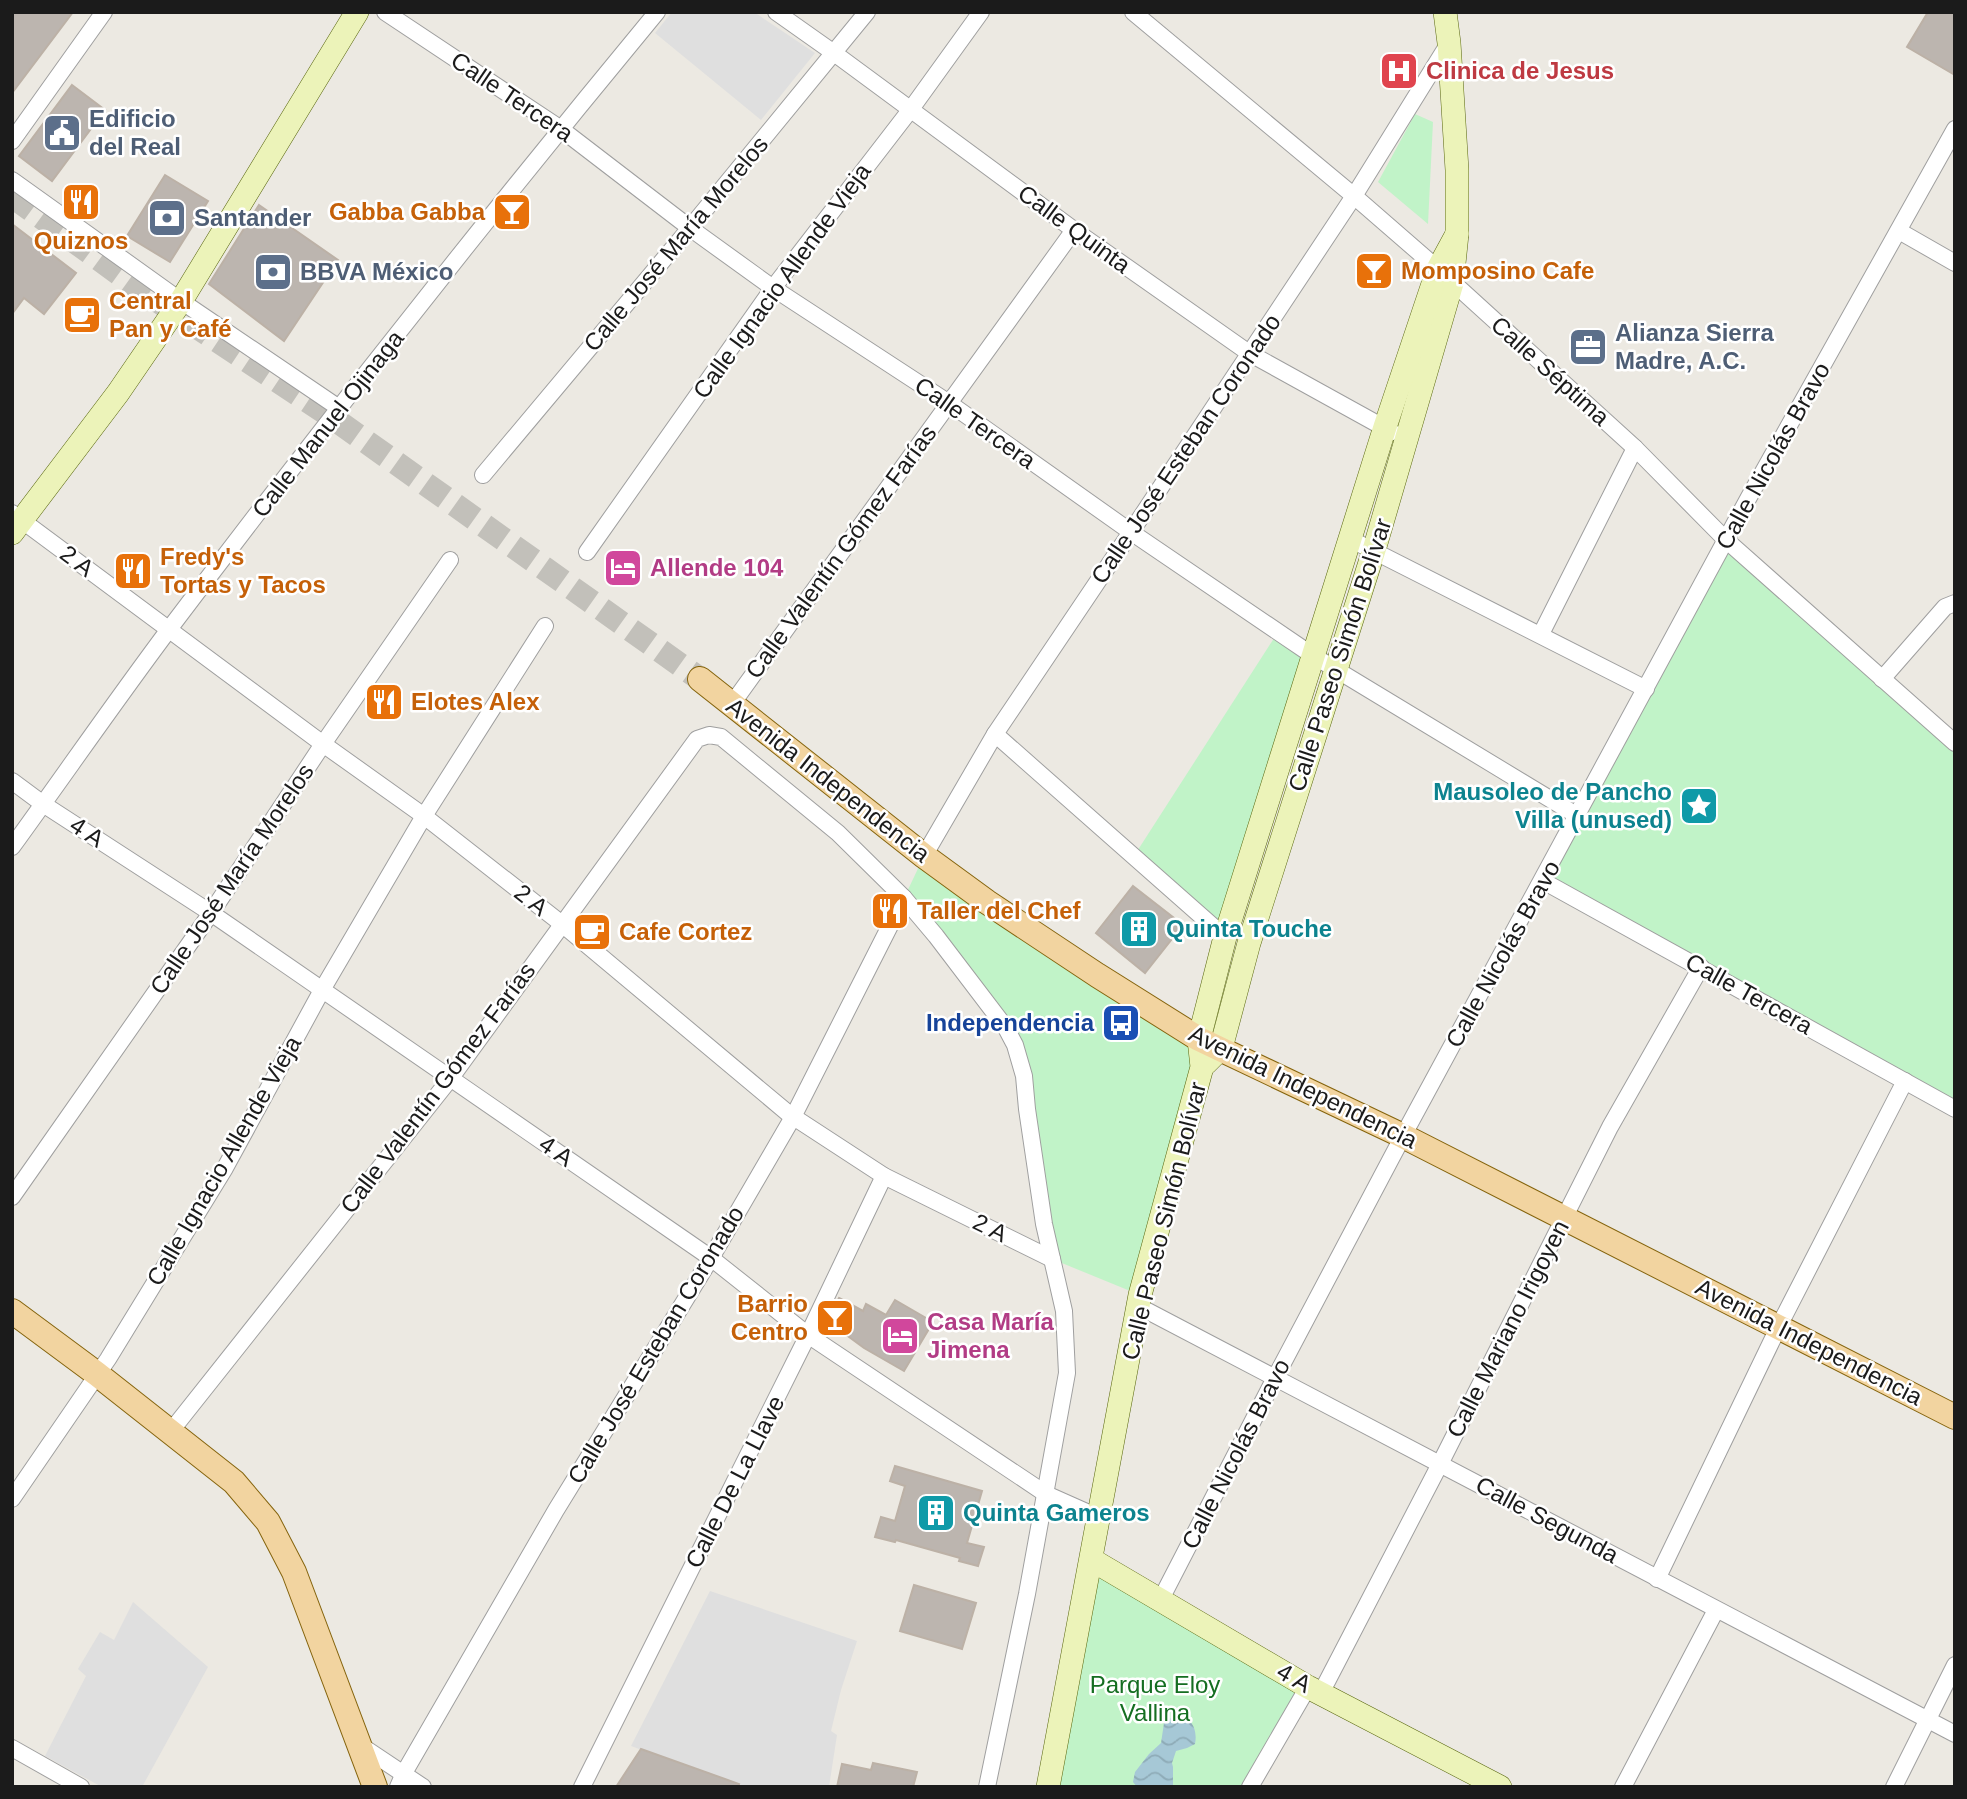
<svg xmlns="http://www.w3.org/2000/svg" width="1967" height="1799" font-family="Helvetica,sans-serif">
<style>
.park{fill:#c1f3c8}
.parking{fill:#dfdfdf}
.water{fill:url(#water-waves)}
.building{fill:#bcb5af;stroke:#bcb1a6;stroke-width:2}
.lines{fill:none;stroke-linecap:round;stroke-linejoin:round}
.primary-tunnel{stroke:#c2c0ba;stroke-width:24;stroke-dasharray:24 12;stroke-linecap:butt}
.street-casing{stroke:#9f9f9f;stroke-width:18}
.secondary-casing{stroke:#58660e;stroke-width:24}
.primary-casing{stroke:#85640d;stroke-width:26}
.street{stroke:#fff;stroke-width:16}
.secondary{stroke:#ecf3b9;stroke-width:23}
.primary{stroke:#f2d4a0;stroke-width:24}
.labels{text-anchor:middle;stroke-width:5;stroke-linejoin:round;paint-order:stroke}
.health-label{font-size:24px;font-weight:bold;fill:#be3a42;stroke:#fff;text-anchor:start}
.street-label{font-size:24px;fill:#1b1b1b;stroke:#fff}
.service-label{font-size:24px;font-weight:bold;fill:#4e5e75;stroke:#fff;text-anchor:start}
.food-label{font-size:24px;font-weight:bold;fill:#c56008;stroke:#fff;text-anchor:start}
.hotel-label{font-size:24px;font-weight:bold;fill:#b23c85;stroke:#fff;text-anchor:start}
.culture-label{font-size:24px;font-weight:bold;fill:#0d838f;stroke:#fff;text-anchor:start}
.transit-label{font-size:24px;font-weight:bold;fill:#164399;stroke:#fff;text-anchor:end}
.park-label{font-size:24px;fill:#156e21;stroke:#fff}
</style>
<defs>
<pattern id="water-waves" width="16" height="10" patternUnits="userSpaceOnUse" patternTransform="scale(1.75)"><rect width="16" height="10" fill="#a6c8d6"/><path d="M0 5q4-4 8 0t8 0" fill="none" stroke="#8eabb7"/></pattern>
</defs>
<rect width="100%" height="100%" fill="#ece9e2"/>
<!-- park -->
<g class="park">
<path d="M1415 114 1433 122 1428 224 1378 182Z"/>
<path d="M1726 540 1955 738V1107L1543 881Z"/>
<path d="M1278 632 1312 655 1225 937 1134 856Z"/>
<path d="M924 856 1199 1039 1140 1295 1052 1259 1016 1049 904 898Z"/>
<path d="M1092 1560 1308 1687 1250 1787H1048Z"/>
</g>
<!-- parking -->
<g class="parking">
<path d="M672 12H754L815 53 761 120 655 33Z"/>
<path d="M710 1591 857 1641 841 1690 831 1731 837 1735 829 1787H745L631 1746Z"/>
<path d="M133 1602 208 1667 142 1787H102L45 1756 86 1676 78 1669 100 1632 114 1640Z"/>
</g>
<!-- water -->
<path class="water" d="M1175 1715C1191 1715 1198 1729 1195 1744L1187 1748 1176 1751 1172 1763 1173 1767V1787H1137L1133 1782 1135 1772 1149 1754 1161 1743 1164 1723Z"/>
<!-- building -->
<g class="building">
<path d="M12 12H73L12 93Z"/>
<path d="M1928 12H1955V75L1907 47Z"/>
<path d="M72 85 105 110 52 181 19 156Z"/>
<path d="M165 175 208 201 170 262 127 236Z"/>
<path d="M259 205 338 260 284 341 209 284Z"/>
<path d="M12 224 76 273 44 314 24 298 12 314Z"/>
<path d="M1133 886 1183 925 1145 973 1096 933Z"/>
<path d="M839 1298 863 1311 866 1304 886 1315 895 1300 933 1322 904 1371 864 1348 830 1323 829 1316Z"/>
<path d="M895 1466 982 1491 967 1543 984 1547 978 1566 959 1561 960 1558 896 1540 895 1542 875 1537 881 1517 895 1521 905 1486 890 1481Z"/>
<path d="M914 1585 976 1603 962 1649 900 1631Z"/>
<path d="M641 1749 739 1784 738 1787H616Z"/>
<path d="M873 1763 917 1772 913 1787H837L842 1764 871 1770Z"/>
</g>
<g class="lines">
<!-- primary-tunnel -->
<path class="primary-tunnel" d="M12 196 143 291 323 411 700 679"/>
<defs>
<g id="street">
<path d="M385 12 561 129 690 228 773 288 949 403 1131 532 1312 655 1578 816"/>
<path d="M776 12 834 53 1074 230 1249 353 1392 432"/>
<path d="M1133 12 1354 196 1438 269 1635 448 1726 540 1955 743"/>
<path d="M12 141 104 12"/>
<path d="M12 180 181 301 339 408"/>
<path d="M1899 231 1955 263"/>
<path d="M483 475 690 228 867 12"/>
<path d="M12 513 323 744 424 816 562 924 789 1114 884 1176 1052 1259"/>
<path d="M1350 539 1646 689"/>
<path d="M587 552 773 288 911 109 981 12"/>
<path d="M1541 634 1635 448"/>
<path d="M1882 679 1945 607 1955 603"/>
<path d="M732 704 1074 230"/>
<path d="M995 734 1225 937"/>
<path d="M12 781 43 804 211 913 711 1258 808 1335 1046 1494 1100 1518"/>
<path d="M12 847C65 774 116 700 170 628 328 419 490 214 657 12"/>
<path d="M924 856 995 734 1131 532 1354 196 1449 43"/>
<path d="M1543 881 1955 1109"/>
<path d="M12 1197 211 913 323 744 450 560"/>
<path d="M1138 1306 1955 1734"/>
<path d="M171 1431 450 1079 697 739 709 735 721 737 838 833 904 898 936 936 1006 1028 1015 1045 1024 1076 1027 1109 1044 1224 1064 1311 1067 1373 1027 1594 987 1787"/>
<path d="M12 1499 108 1359 225 1168 322 990 424 816 545 626"/>
<path d="M1657 1579 1779 1326 1905 1081"/>
<path d="M1161 1599 1275 1378 1403 1136 1749 497 1955 129"/>
<path d="M1321 1693 1440 1464 1610 1127 1701 967"/>
<path d="M360 1745 423 1787"/>
<path d="M12 1748 81 1787"/>
<path d="M398 1787 404 1773 556 1510 711 1258 793 1117 904 898"/>
<path d="M582 1787 808 1335 884 1176"/>
<path d="M1250 1787 1308 1687"/>
<path d="M1623 1787 1716 1610"/>
<path d="M1894 1787 1955 1665"/>
</g>
<g id="secondary">
<path d="M12 533 118 393 181 301 357 12"/>
<path d="M1206 1063 1221 1048 1249 943 1374 550 1452 283 1457 234V170L1449 43 1445 12"/>
<path d="M1092 1560 1308 1687 1500 1787"/>
<path d="M1048 1787 1140 1295 1202 1067 1199 1039 1225 937 1385 427 1438 269 1457 234"/>
</g>
<g id="primary">
<path d="M700 679 924 856 987 902 1097 975 1199 1039 1403 1136 1955 1417"/>
<path d="M12 1311 97 1374 234 1482 268 1522 294 1572 375 1787"/>
</g>
</defs>
<!-- street casing -->
<use href="#street" class="street-casing"/>
<!-- secondary casing -->
<use href="#secondary" class="secondary-casing"/>
<!-- primary casing -->
<use href="#primary" class="primary-casing"/>
<!-- street -->
<use href="#street" class="street"/>
<!-- secondary -->
<use href="#secondary" class="secondary"/>
<!-- primary -->
<use href="#primary" class="primary"/>
</g>
<!-- icons -->
<defs>
<symbol id="hospital-square" viewBox="-11 -11 22 22"><rect x="-9" y="-9" width="18" height="18" rx="4" fill="#e0444e" stroke="#fff"/><path d="M-5-5h3v3.5h4V-5h3V5h-3V1.5h-4V5h-3Z" fill="#fff"/></symbol>
<symbol id="civic-square" viewBox="-11 -11 22 22"><rect x="-9" y="-9" width="18" height="18" rx="4" fill="#5c6f8a" stroke="#fff"/><path d="M-.6-6.5H3V-4.5H.6V-3L4-1V1h2V6H-6V1h2V-1L-.6-3ZM-1.2 2.5V6h2.4V2.5Z" fill="#fff"/></symbol>
<symbol id="restaurant-square" viewBox="-11 -11 22 22"><rect x="-9" y="-9" width="18" height="18" rx="4" fill="#e8710a" stroke="#fff"/><path d="M-5-6h1v4h1v-4h1v4h1v-4h1v5L-1.5 .5V6h-2V.5L-5-1ZM5-6V6H3V1.5H1.5Q1.5-4 5-6Z" fill="#fff"/></symbol>
<symbol id="bar-square" viewBox="-11 -11 22 22"><rect x="-9" y="-9" width="18" height="18" rx="4" fill="#e8710a" stroke="#fff"/><path d="M-6-5H6L.8 .8V4.5H3.5V6h-7V4.5H-.8V.8Z" fill="#fff"/></symbol>
<symbol id="bank-square" viewBox="-11 -11 22 22"><rect x="-9" y="-9" width="18" height="18" rx="4" fill="#5c6f8a" stroke="#fff"/><path d="M-6-4H6V4H-6ZM0-2.3a2.3 2.3 0 1 0 0 4.6a2.3 2.3 0 1 0 0-4.6Z" fill="#fff"/></symbol>
<symbol id="cafe-square" viewBox="-11 -11 22 22"><rect x="-9" y="-9" width="18" height="18" rx="4" fill="#e8710a" stroke="#fff"/><path d="M-5.5-4.5H6V0H3Q3 3.5 0 3.5H-2.5Q-5.5 3.5-5.5 0ZM3-3.2v2h1.7v-2ZM-6 4.5H4V6H-6Z" fill="#fff"/></symbol>
<symbol id="office-square" viewBox="-11 -11 22 22"><rect x="-9" y="-9" width="18" height="18" rx="4" fill="#5c6f8a" stroke="#fff"/><path d="M-6-3h4V-5.5h4V-3h4V5H-6ZM-1-4.5V-3h2v-1.5ZM-6 0V1H6V0Z" fill="#fff"/></symbol>
<symbol id="hotel-square" viewBox="-11 -11 22 22"><rect x="-9" y="-9" width="18" height="18" rx="4" fill="#d1479c" stroke="#fff"/><path d="M-6-4.5h1.5V1H6V5H4.5V3h-9V5H-6ZM-4 0a1.8 1.8 0 1 1 3.6 0ZM.5 0V-2.5h3Q6-2.5 6 0Z" fill="#fff"/></symbol>
<symbol id="sight-square" viewBox="-11 -11 22 22"><rect x="-9" y="-9" width="18" height="18" rx="4" fill="#0f9aa8" stroke="#fff"/><path d="M0-6L1.8-2.2L6-1.7L2.9 1.2L3.7 5.4L0 3.3L-3.7 5.4L-2.9 1.2L-6-1.7L-1.8-2.2Z" fill="#fff"/></symbol>
<symbol id="building-square" viewBox="-11 -11 22 22"><rect x="-9" y="-9" width="18" height="18" rx="4" fill="#0f9aa8" stroke="#fff"/><path d="M-4-6H4V6H1V3H-1V6H-4ZM-2.5-4.3h1.7v1.8h-1.7ZM.8-4.3h1.7v1.8H.8ZM-2.5-1h1.7V.8h-1.7ZM.8-1h1.7V.8H.8Z" fill="#fff"/></symbol>
<symbol id="bus-square" viewBox="-11 -11 22 22"><rect x="-9" y="-9" width="18" height="18" rx="4" fill="#1a4fb4" stroke="#fff"/><path d="M-5-6H5V4H4V6H2V4H-2V6H-4V4H-5ZM-3.5-4V0h7V-4ZM-3.5 1.2v1.5H-2V1.2ZM2 1.2v1.5H3.5V1.2Z" fill="#fff"/></symbol>
</defs>
<g fill-rule="evenodd">
<use href="#hospital-square" x="1377" y="49" width="44" height="44"/>
<use href="#civic-square" x="40" y="111" width="44" height="44"/>
<use href="#restaurant-square" x="59" y="180" width="44" height="44"/>
<use href="#bar-square" x="490" y="190" width="44" height="44"/>
<use href="#bank-square" x="145" y="196" width="44" height="44"/>
<use href="#bar-square" x="1352" y="249" width="44" height="44"/>
<use href="#bank-square" x="251" y="250" width="44" height="44"/>
<use href="#cafe-square" x="60" y="293" width="44" height="44"/>
<use href="#office-square" x="1566" y="325" width="44" height="44"/>
<use href="#hotel-square" x="601" y="546" width="44" height="44"/>
<use href="#restaurant-square" x="111" y="549" width="44" height="44"/>
<use href="#restaurant-square" x="362" y="680" width="44" height="44"/>
<use href="#sight-square" x="1677" y="784" width="44" height="44"/>
<use href="#restaurant-square" x="868" y="889" width="44" height="44"/>
<use href="#building-square" x="1117" y="907" width="44" height="44"/>
<use href="#cafe-square" x="570" y="910" width="44" height="44"/>
<use href="#bus-square" x="1099" y="1001" width="44" height="44"/>
<use href="#bar-square" x="813" y="1296" width="44" height="44"/>
<use href="#hotel-square" x="878" y="1314" width="44" height="44"/>
<use href="#building-square" x="914" y="1491" width="44" height="44"/>
</g>
<g class="labels">
<!-- health labels -->
<g class="health-label">
<text x="1426" y="79">Clinica de Jesus</text>
</g>
<!-- street labels -->
<g class="street-label">
<text transform="translate(512 97) rotate(34)" y="8">Calle Tercera</text>
<text transform="translate(1074 229) rotate(36)" y="8">Calle Quinta</text>
<text transform="translate(676 244) rotate(-50)" y="8">Calle José María Morelos</text>
<text transform="translate(782 281) rotate(-54)" y="8">Calle Ignacio Allende Vieja</text>
<text transform="translate(1550 371) rotate(42)" y="8">Calle Séptima</text>
<text transform="translate(975 423) rotate(35)" y="8">Calle Tercera</text>
<text transform="translate(328 424) rotate(-52)" y="8">Calle Manuel Ojinaga</text>
<text transform="translate(1186 449) rotate(-56)" y="8">Calle José Esteban Coronado</text>
<text transform="translate(1773 456) rotate(-61)" y="8">Calle Nicolás Bravo</text>
<text transform="translate(841 552) rotate(-54)" y="8">Calle Valentín Gómez Farías</text>
<text transform="translate(77 561) rotate(37)" y="8">2 A</text>
<text transform="translate(1340 655) rotate(-72)" y="8">Calle Paseo Simón Bolívar</text>
<text transform="translate(828 780) rotate(38)" y="8">Avenida Independencia</text>
<text transform="translate(87 832) rotate(33)" y="8">4 A</text>
<text transform="translate(232 879) rotate(-56)" y="8">Calle José María Morelos</text>
<text transform="translate(531 900) rotate(38)" y="8">2 A</text>
<text transform="translate(1503 954) rotate(-61)" y="8">Calle Nicolás Bravo</text>
<text transform="translate(1749 994) rotate(29)" y="8">Calle Tercera</text>
<text transform="translate(1303 1087) rotate(26)" y="8">Avenida Independencia</text>
<text transform="translate(438 1088) rotate(-53)" y="8">Calle Valentín Gómez Farías</text>
<text transform="translate(556 1151) rotate(34)" y="8">4 A</text>
<text transform="translate(224 1161) rotate(-60)" y="8">Calle Ignacio Allende Vieja</text>
<text transform="translate(1164 1221) rotate(-76)" y="8">Calle Paseo Simón Bolívar</text>
<text transform="translate(990 1228) rotate(26)" y="8">2 A</text>
<text transform="translate(1508 1329) rotate(-63)" y="8">Calle Mariano Irigoyen</text>
<text transform="translate(1809 1342) rotate(27)" y="8">Avenida Independencia</text>
<text transform="translate(656 1345) rotate(-59)" y="8">Calle José Esteban Coronado</text>
<text transform="translate(1236 1454) rotate(-63)" y="8">Calle Nicolás Bravo</text>
<text transform="translate(735 1482) rotate(-63)" y="8">Calle De La Llave</text>
<text transform="translate(1547 1520) rotate(28)" y="8">Calle Segunda</text>
<text transform="translate(1294 1678) rotate(30)" y="8">4 A</text>
</g>
<!-- service labels -->
<g class="service-label">
<text x="89" y="127">Edificio<tspan x="89" dy="28">del Real</tspan></text>
<text x="194" y="226">Santander</text>
<text x="300" y="280">BBVA México</text>
<text x="1615" y="341">Alianza Sierra<tspan x="1615" dy="28">Madre, A.C.</tspan></text>
</g>
<!-- food labels -->
<g class="food-label">
<text x="485" y="220" text-anchor="end">Gabba Gabba</text>
<text x="81" y="249" text-anchor="middle">Quiznos</text>
<text x="1401" y="279">Momposino Cafe</text>
<text x="109" y="309">Central<tspan x="109" dy="28">Pan y Café</tspan></text>
<text x="160" y="565">Fredy's<tspan x="160" dy="28">Tortas y Tacos</tspan></text>
<text x="411" y="710">Elotes Alex</text>
<text x="917" y="919">Taller del Chef</text>
<text x="619" y="940">Cafe Cortez</text>
<text x="808" y="1312" text-anchor="end">Barrio<tspan x="808" dy="28">Centro</tspan></text>
</g>
<!-- hotel labels -->
<g class="hotel-label">
<text x="650" y="576">Allende 104</text>
<text x="927" y="1330">Casa María<tspan x="927" dy="28">Jimena</tspan></text>
</g>
<!-- culture labels -->
<g class="culture-label">
<text x="1672" y="800" text-anchor="end">Mausoleo de Pancho<tspan x="1672" dy="28">Villa (unused)</tspan></text>
<text x="1166" y="937">Quinta Touche</text>
<text x="963" y="1521">Quinta Gameros</text>
</g>
<!-- transit labels -->
<g class="transit-label">
<text x="1094" y="1031">Independencia</text>
</g>
<!-- park labels -->
<g class="park-label">
<text x="1155" y="1693">Parque Eloy<tspan x="1155" dy="28">Vallina</tspan></text>
</g>
</g>
<!-- border -->
<rect width="1967" height="1799" fill="none" stroke="#1b1b1b" stroke-width="28"/>
</svg>
